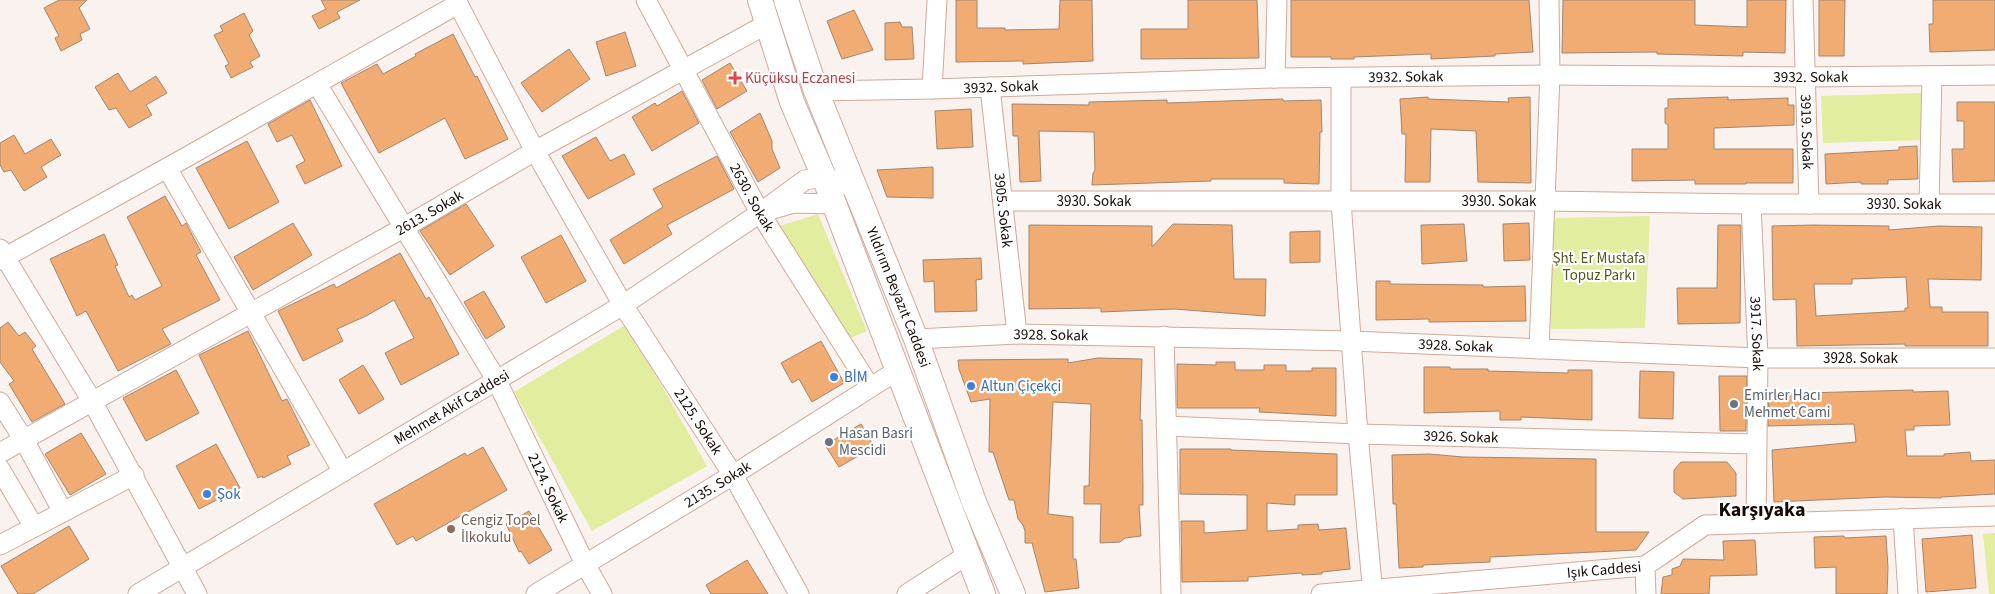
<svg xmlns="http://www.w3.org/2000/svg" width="1995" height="594" font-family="'Source Sans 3',sans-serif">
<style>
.green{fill:#e2ed9f}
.building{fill:#f0ac72;stroke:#a3866f;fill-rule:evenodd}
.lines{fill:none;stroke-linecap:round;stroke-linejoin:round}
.minor-casing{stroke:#cfaa9b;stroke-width:21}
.major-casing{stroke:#cfaa9b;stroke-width:26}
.minor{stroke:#fff;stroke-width:19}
.major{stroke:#fff;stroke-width:24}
.health-dot{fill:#e0444e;stroke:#fff;stroke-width:2}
.shop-dot{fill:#3f7fe0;stroke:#fff;stroke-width:2}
.worship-dot{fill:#6b7280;stroke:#fff;stroke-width:2}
.education-dot{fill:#8d6e63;stroke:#fff;stroke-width:2}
.labels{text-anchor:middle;stroke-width:4.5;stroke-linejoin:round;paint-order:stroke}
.street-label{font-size:15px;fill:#160a05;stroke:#fff}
.health-label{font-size:15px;fill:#be3a42;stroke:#fff;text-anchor:start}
.park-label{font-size:15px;fill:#545a1d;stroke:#fff}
.shop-label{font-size:15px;fill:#366cbe;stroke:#fff;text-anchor:start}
.worship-label{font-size:15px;fill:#5b616d;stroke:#fff;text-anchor:start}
.education-label{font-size:15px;fill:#785e54;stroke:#fff;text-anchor:start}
.district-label{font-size:20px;font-weight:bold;fill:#160a05;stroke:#fff}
</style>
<rect width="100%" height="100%" fill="#faf2ee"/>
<!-- green -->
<g class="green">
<path d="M1921 93 1923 140 1823 143 1821 96Z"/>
<path d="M818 214 867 331 850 338 780 226Z"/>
<path d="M1650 216 1645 328 1551 329 1550 234 1556 218Z"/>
<path d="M627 324 707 466 592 531 514 392Z"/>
<path d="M1995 533V594H1989L1983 534Z"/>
</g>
<!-- building -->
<g class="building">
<path d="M59 0H87L79 8 90 29 80 34 82 40 61 51 55 38 59 36 44 8Z"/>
<path d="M321 0H360L337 12 340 18 319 29 312 16 326 9Z"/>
<path d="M956 0H977V28H1005V30L1059 29 1060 0H1092L1093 61 1023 64V61L956 62Z"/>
<path d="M1188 0H1257L1259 58 1141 59V29H1188Z"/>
<path d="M1291 0H1529L1533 52 1495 54V56L1431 59V54L1354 57V59H1331V57H1291Z"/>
<path d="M1563 0H1695V25L1747 27V0H1786L1785 53 1743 52V56L1657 54V52L1562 53Z"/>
<path d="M1819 0H1845L1844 56H1819Z"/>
<path d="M1933 0H1995V50L1930 52 1929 24H1933Z"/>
<path d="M854 10 873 50 842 59 827 21Z"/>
<path d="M244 13 253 31 249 35 260 56 250 62 253 67 231 78 225 66 229 64 214 35 223 31 220 26Z"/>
<path d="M900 22 902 27H912L914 59 885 60V23Z"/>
<path d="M625 32 636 66 606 76 596 42Z"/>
<path d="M453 34 475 77 477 76 508 139 465 159 445 118 379 153 341 83 377 64 383 74 416 56 415 54Z"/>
<path d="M569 49 590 79 542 112 521 83Z"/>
<path d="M730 63 747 91 717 109 702 80Z"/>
<path d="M118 73 130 92 156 76 167 93 146 105 152 115 129 128 116 108 109 110 95 87Z"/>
<path d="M682 91 699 123 652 151 632 117 655 103 657 106Z"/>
<path d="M1428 97V99L1509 102 1508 98 1530 97 1531 183 1478 182 1476 131 1431 129 1430 182H1405L1406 134H1402L1400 99Z"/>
<path d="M1728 97V100L1788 98V105H1794V125L1714 128V149H1793V183H1746V184H1695V180L1632 181V149H1668V125L1665 123V108H1668V99Z"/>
<path d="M1283 99V101L1321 100 1322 132H1320L1319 184 1284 183V179H1211V181L1092 185 1093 173 1095 170 1094 132 1039 131 1041 181 1020 182 1018 136H1013L1012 104 1089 105V102L1167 100V103Z"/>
<path d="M310 100 342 166 305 184 296 166 305 161 292 135 277 142 268 124Z"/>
<path d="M1957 102H1995V181L1953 182 1952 149H1964V121H1957Z"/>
<path d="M971 109 973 147 937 149 935 111Z"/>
<path d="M760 113 772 141V149L780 168 758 182 730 132Z"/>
<path d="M14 135 25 154 51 139 61 155 41 167 47 177 24 191 11 170 4 172 0 165V143Z"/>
<path d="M596 137 610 161 624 154 635 174 588 199 562 156Z"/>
<path d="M247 141 279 202 229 229 196 168Z"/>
<path d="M1917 146 1918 179 1888 180V184H1861V182L1826 184 1825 154 1899 150V147Z"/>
<path d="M717 156 734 189 667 225 672 234 624 264 610 240 663 207 653 189Z"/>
<path d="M933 167V198L887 197 877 170Z"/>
<path d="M165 196 182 226 186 223 201 252 196 255 220 300 162 329 171 344 118 371 86 311 77 316 50 259 104 234 118 265 115 266 129 297 132 295 135 300 162 286 127 217Z"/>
<path d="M466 204 494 246 450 275 420 231Z"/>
<path d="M293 223 312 255 253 290 234 257Z"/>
<path d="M1529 223 1530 260 1504 261 1503 224Z"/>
<path d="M1173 224 1232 225 1234 279H1266L1265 316 1174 309 1101 312V308L1029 309V225L1152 226V247Z"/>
<path d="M1464 224 1467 261 1422 264 1421 225Z"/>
<path d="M1718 225H1741L1740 323 1678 324 1677 288H1717Z"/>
<path d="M1813 225 1889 226V230L1939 226 1982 227 1981 280 1928 279 1930 307H1942V312H1988V346H1905V344L1797 346 1796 299 1773 300 1772 226ZM1906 277 1908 308H1905V311L1816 316 1814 284H1852V279Z"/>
<path d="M1320 231V262L1290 263V232Z"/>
<path d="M561 235 586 281 546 303 521 257Z"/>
<path d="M400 253 426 299 429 297 459 354 401 385 385 353 414 338 394 300 366 316 337 329 343 341 303 361 278 311 334 284 336 288Z"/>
<path d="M981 258 982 279 976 280 977 311 935 312 934 281 924 282 923 260Z"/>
<path d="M1376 281H1390V284L1483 285V287L1525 286 1526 321 1429 322V319L1376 320Z"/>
<path d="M484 291 505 327 486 339 464 302Z"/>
<path d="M8 322 19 336 25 332 36 346 32 349 65 404 32 422 9 384 14 381 0 362V328Z"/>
<path d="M248 331 282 401 287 399 310 445 287 456 291 464 263 478 262 476 258 478 199 355Z"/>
<path d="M821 341 844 383 812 402 799 379 792 383 781 363Z"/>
<path d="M1098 358 1142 359 1140 420H1142L1143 487V505H1139L1141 536 1125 538 1120 542 1100 543 1101 504H1084V486H1089L1091 404 1053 402 1048 514 1073 517V559H1076L1079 588 1045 592 1032 543H1025V531L1023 525 1018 519 1014 500H1009L993 452H989L990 399 971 402 959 369 958 360 1068 359V363Z"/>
<path d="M1216 362H1235V370H1264V365H1286V371H1312V368H1336V416L1259 412 1260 408H1177V364L1216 365Z"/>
<path d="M363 365 384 399 359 414 339 380Z"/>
<path d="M1424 367H1450V369H1488V371L1568 373V370H1592V420L1521 417V420H1500V411L1424 413Z"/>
<path d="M176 370 199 413 146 441 123 398Z"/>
<path d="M1640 371 1674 372 1673 419 1639 418Z"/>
<path d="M1719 376H1747L1746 431H1720Z"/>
<path d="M1913 390V392L1948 391 1950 425 1914 426V430H1905L1907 456H1944V454L1970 452 1971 461 1995 460V494L1941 497V498L1885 497 1774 502 1772 450 1856 442 1854 424 1768 426 1769 394Z"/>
<path d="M861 424 874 447 839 467 825 445Z"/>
<path d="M81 433 106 474 70 495 45 454Z"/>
<path d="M216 444 240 488 199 509 176 466Z"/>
<path d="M483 447 507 490 416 541 413 536 397 545 374 504 465 453 467 456Z"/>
<path d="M1180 449H1231V450L1337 454V495H1295V505L1267 503V531L1298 529V525L1318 524 1319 530 1346 528 1350 569 1322 572V574L1302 575V573L1248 577V581L1182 582 1181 521H1204V533L1247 530V495L1180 494Z"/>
<path d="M1429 454 1463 457 1596 459V532H1649L1636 550 1490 557V562L1423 565V567L1399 568 1396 504H1393L1392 455Z"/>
<path d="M1681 462H1727L1736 473V496L1683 499 1674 492V470Z"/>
<path d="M529 511 552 550 529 564 521 551 519 552 506 524Z"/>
<path d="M69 526 89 559 33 594H18L1 566Z"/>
<path d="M1972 535 1976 588 1926 592 1922 539Z"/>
<path d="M1844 536 1845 538 1886 536 1888 568 1887 594H1836V567L1815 568 1814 537Z"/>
<path d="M1755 540 1757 575 1710 576 1709 594H1661L1663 577 1672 575V569L1680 566 1683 559 1724 560 1723 541Z"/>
<path d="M747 560 768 594H711L706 585Z"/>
</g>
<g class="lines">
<defs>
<g id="minor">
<path id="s1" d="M646 0 760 213 870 387"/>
<path id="s2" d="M1803 0 1809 204"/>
<path id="s3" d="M458 4 535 151 623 305 733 475 799 594"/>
<path d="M1275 78 1277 0"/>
<path d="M1341 78V201L1358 434 1373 594"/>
<path id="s4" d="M317 84 497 381 585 564 602 594"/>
<path id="s5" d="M990 87 1017 334"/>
<path d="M932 89 937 0"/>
<path id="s6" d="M816 91 932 89 1275 78 1550 75 1807 77 1995 75"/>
<path d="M167 168 343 472"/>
<path id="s7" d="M1003 201H1544L1751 204H1995"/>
<path d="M834 204 794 203 760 213 805 180 824 177 854 188"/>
<path id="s8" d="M1751 204 1758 358 1756 523"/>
<path d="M1929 204 1932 76"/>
<path d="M0 249 92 401 197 594"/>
<path d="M0 260 167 168 458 4 456 0"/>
<path d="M1164 336 1171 594"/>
<path id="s9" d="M916 339 1017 334 1351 341 1758 358H1995"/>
<path d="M1539 349 1550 75 1549 0"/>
<path d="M0 402 24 440 63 512"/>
<path id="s10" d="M1166 426 1358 434 1756 444"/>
<path id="s11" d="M0 453 403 228 535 151 767 24"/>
<path d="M0 469 34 527"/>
<path d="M1903 518 1908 594"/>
<path d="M0 545 134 475"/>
<path d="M1645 566 1646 594"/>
<path id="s12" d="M138 594 623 305 760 213"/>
<path id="s13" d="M536 594 733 475 898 370"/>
<path d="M907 594 967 555"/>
<path id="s14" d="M1321 594 1645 566 1705 525 1995 516"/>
</g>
<g id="major">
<path d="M760 0 792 102 824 177 983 594"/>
<path id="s15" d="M786 0 816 91 916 339 974 502 1013 594"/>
</g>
</defs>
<!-- minor casing -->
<use href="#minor" class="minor-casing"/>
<!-- major casing -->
<use href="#major" class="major-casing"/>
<!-- minor -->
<use href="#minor" class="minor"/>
<!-- major -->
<use href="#major" class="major"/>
</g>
<!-- markers -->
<path class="health-dot" d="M732.5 70.5h5v5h5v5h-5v5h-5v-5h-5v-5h5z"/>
<g class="shop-dot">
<circle cx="834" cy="377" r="5"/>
<circle cx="971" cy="386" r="5"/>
<circle cx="207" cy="494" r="5"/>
</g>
<g class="worship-dot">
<circle cx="1734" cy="404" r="5"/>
<circle cx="829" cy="442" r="5"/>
</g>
<circle class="education-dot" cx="451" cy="529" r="5"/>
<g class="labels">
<!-- street labels -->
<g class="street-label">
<text dy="5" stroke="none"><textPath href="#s6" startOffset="590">3932. Sokak</textPath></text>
<text dy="5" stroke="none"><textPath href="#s6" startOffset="995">3932. Sokak</textPath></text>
<text dy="5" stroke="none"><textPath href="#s6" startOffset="185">3932. Sokak</textPath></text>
<text dy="5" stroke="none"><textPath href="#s2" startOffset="132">3919. Sokak</textPath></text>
<text dy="5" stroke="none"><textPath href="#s1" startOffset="224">2630. Sokak</textPath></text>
<text dy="5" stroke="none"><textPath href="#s7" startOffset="91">3930. Sokak</textPath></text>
<text dy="5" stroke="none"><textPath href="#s7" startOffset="496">3930. Sokak</textPath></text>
<text dy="5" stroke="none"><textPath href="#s7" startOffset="901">3930. Sokak</textPath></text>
<text dy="5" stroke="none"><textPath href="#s5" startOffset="124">3905. Sokak</textPath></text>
<text dy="5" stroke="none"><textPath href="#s11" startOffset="492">2613. Sokak</textPath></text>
<text dy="5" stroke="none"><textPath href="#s15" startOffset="318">Yıldırım Beyazıt Caddesi</textPath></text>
<text dy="5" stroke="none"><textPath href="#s8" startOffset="130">3917. Sokak</textPath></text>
<text dy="5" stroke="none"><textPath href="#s9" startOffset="135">3928. Sokak</textPath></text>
<text dy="5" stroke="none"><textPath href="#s9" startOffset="540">3928. Sokak</textPath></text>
<text dy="5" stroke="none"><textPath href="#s9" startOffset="945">3928. Sokak</textPath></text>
<text dy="5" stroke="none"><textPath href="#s12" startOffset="365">Mehmet Akif Caddesi</textPath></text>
<text dy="5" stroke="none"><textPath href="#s3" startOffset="482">2125. Sokak</textPath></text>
<text dy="5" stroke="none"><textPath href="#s10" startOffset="295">3926. Sokak</textPath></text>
<text dy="5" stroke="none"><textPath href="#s13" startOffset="212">2135. Sokak</textPath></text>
<text dy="5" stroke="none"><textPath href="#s4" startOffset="466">2124. Sokak</textPath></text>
<text dy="5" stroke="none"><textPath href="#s14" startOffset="284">Işık Caddesi</textPath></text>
</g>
<!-- health labels -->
<g class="health-label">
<text x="745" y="83">Küçüksu Eczanesi</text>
</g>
<!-- park labels -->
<g class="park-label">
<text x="1599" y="263">Şht. Er Mustafa<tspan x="1599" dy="17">Topuz Parkı</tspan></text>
</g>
<!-- shop labels -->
<g class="shop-label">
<text x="844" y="382">BİM</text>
<text x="981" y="391">Altun Çiçekçi</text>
<text x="217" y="499">Şok</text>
</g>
<!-- worship labels -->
<g class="worship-label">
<text x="1744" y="400">Emirler Hacı<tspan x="1744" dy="17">Mehmet Cami</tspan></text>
<text x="839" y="438">Hasan Basri<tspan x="839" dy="17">Mescidi</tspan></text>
</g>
<!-- education labels -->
<g class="education-label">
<text x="461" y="525">Cengiz Topel<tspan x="461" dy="17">İlkokulu</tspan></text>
</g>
<!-- district labels -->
<g class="district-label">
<text x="1762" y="516">Karşıyaka</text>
</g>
</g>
</svg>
